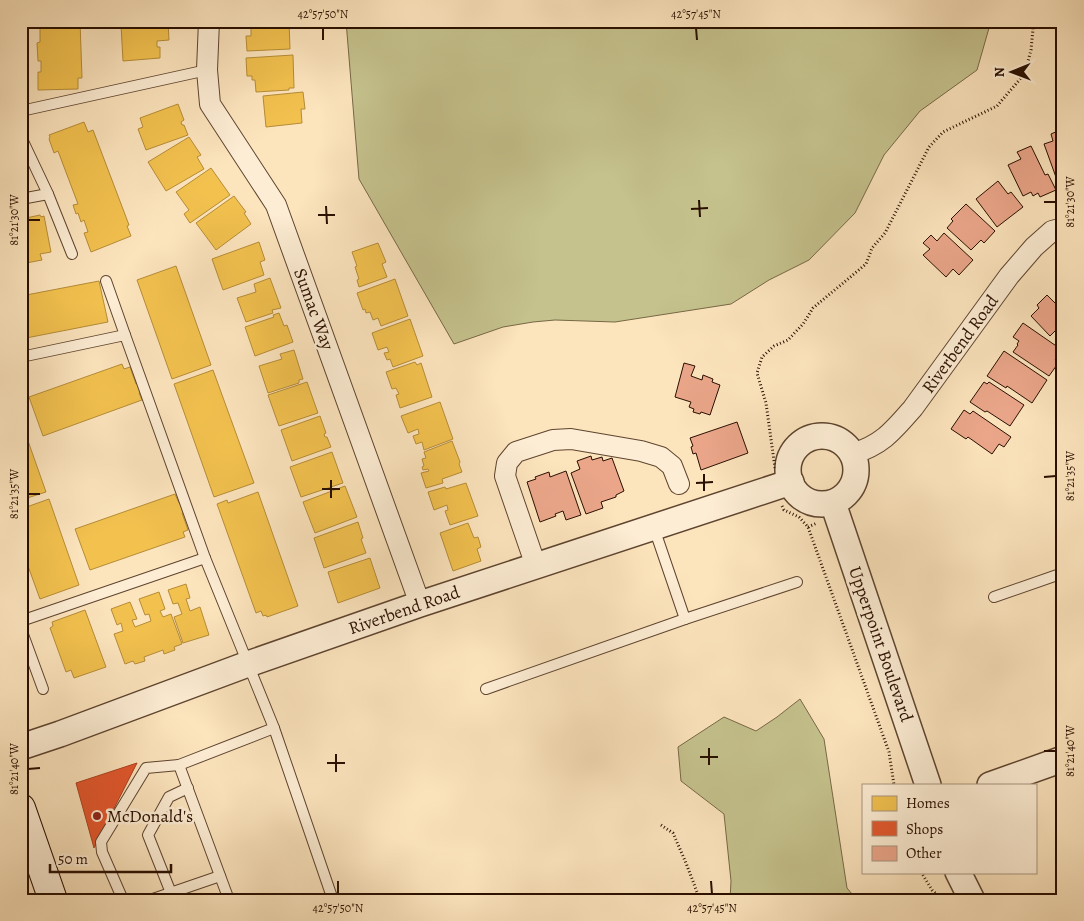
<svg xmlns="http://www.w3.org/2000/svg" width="1084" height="921" font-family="Alegreya,serif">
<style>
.green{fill:#c5c28d;stroke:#776846}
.homes{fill:#f2c14e;stroke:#b68c37}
.shops{fill:#e4572e;stroke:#ac4120}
.building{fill:#eba68a;stroke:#290f00}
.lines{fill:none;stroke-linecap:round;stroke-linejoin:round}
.service-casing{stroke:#5e442f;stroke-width:12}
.minor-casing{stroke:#5e442f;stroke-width:22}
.tertiary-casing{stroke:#5e442f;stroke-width:28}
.secondary-casing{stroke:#290f00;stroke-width:30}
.path{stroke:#290f00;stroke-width:3;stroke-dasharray:1 2.5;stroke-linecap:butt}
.service{stroke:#fdedd4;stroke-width:10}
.minor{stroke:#fdedd4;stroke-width:20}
.tertiary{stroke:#fdedd4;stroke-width:25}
.secondary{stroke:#fdedd4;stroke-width:28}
.ticks{fill:none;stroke:#290f00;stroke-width:2}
.poi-dot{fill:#8f2418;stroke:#fdedd4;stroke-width:2}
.labels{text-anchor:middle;stroke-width:5;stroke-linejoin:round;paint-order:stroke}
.street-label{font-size:18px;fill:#290f00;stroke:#fdedd4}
.poi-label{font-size:18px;fill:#290f00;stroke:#fdedd4;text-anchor:start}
.neatline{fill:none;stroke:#290f00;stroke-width:2}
.ticks-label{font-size:12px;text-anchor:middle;fill:#290f00}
</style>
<rect width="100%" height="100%" fill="#fce4bd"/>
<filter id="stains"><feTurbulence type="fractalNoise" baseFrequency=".004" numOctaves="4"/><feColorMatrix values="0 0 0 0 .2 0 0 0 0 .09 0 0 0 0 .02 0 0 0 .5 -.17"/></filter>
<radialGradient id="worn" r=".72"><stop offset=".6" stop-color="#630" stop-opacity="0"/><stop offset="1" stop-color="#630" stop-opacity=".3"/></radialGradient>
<!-- green -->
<g class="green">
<path d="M346 21H991L977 70 920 111 884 155 855 213 809 260 769 280 731 304 615 322 555 320 533 322 503 327 454 344 359 179Z"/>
<path d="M800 699 824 739 847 888 857 900H730L731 881 724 814 681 781 678 747 724 717 756 731 777 717Z"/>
</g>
<!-- homes -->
<g class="homes">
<path d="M40 21H80L82 78H78V89L38 90V72H41V61H38L37 43 40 42Z"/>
<path d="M251 21H289L290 49 247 51 246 36H251Z"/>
<path d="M168 22 169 40 157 41V47H160V58L123 61 121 25Z"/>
<path d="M293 55 294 88H289V90L256 92 255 80H252V76H247L246 58Z"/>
<path d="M303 92 305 109H301L302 123 266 127 263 96Z"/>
<path d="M178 104 184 120 181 122 182 125H184L188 135 146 150 138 129 143 127 140 118Z"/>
<path d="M84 122 88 132 93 130 129 225 127 226 131 236 91 252 84 233 88 232 84 220 81 222 78 213 76 214 73 205 78 204 58 151 54 153 49 139 50 137 49 135Z"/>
<path d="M189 137 201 155 197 157 204 169 166 191 148 162Z"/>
<path d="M211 168 230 195 190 223 184 214 189 210 176 192Z"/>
<path d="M234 196 246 212 244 213 251 224 216 250 196 223Z"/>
<path d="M40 215 41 217 44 216 51 252 40 254 42 260 21 264V223L27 222 26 218Z"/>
<path d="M259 242 265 260 260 262 264 275 223 290 212 259Z"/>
<path d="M378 243 386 262 382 264 387 277 359 287 357 280 359 279 355 267 357 266 352 252Z"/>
<path d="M176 266 211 365 172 379 137 280Z"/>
<path d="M270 278 281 308 272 310 273 313 246 322 237 298 256 292 254 284Z"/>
<path d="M395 279 408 316 381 326 378 318 373 320 370 312 366 313 365 309 363 310 357 293Z"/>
<path d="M99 281 108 322 21 339V296Z"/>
<path d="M279 313 284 326 287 325 293 342 255 356 245 327 274 317 273 315Z"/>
<path d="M410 319 423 356 393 367 390 359 387 360 384 353 389 352 387 347 378 350 372 333Z"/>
<path d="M294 350 303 379 299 380V383L268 393 259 366 282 359 280 354Z"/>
<path d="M415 362 417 365 421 363 432 397 400 408 396 395 399 394 396 388 392 389 386 372Z"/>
<path d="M122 364 124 369 130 367 136 384 138 383 142 393H139L142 400 43 436 29 397Z"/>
<path d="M213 370 254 483 214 497 174 384Z"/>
<path d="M307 382 318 413 279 426 268 395Z"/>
<path d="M440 402 453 439 424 450 422 442 416 444 413 436 419 434 418 429 408 433 401 416Z"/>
<path d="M320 416 326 433 324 434 325 437H327L331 447 292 461 281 430Z"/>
<path d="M21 421 46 492 21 500Z"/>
<path d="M452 441 460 462 459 464 462 472 442 479 443 483 426 488 421 473 429 471 428 469 423 470 422 467 424 466 422 459 426 458 424 452Z"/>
<path d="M332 452 343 483 301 497 290 467Z"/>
<path d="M466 483 478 516 450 525 445 511 448 510 447 505 434 510 428 492 445 487 446 489Z"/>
<path d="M345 486 357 517 315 533 303 502Z"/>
<path d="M258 492 298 606 267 617 266 615 263 616 261 611 256 613 217 504 227 500 228 503Z"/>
<path d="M175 494 179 503H181L185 512 182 513 188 530 183 532 185 537 90 570 75 529Z"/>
<path d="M49 499 79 585 40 599 21 547V509Z"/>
<path d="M358 522 363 538 361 539 366 553 324 568 314 538Z"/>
<path d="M468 523 474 538 478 537 481 547 477 549 481 561 453 571 440 533Z"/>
<path d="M370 558 380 588 338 603 328 572Z"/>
<path d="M186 584 190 598 186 599 190 611 200 607 209 635 183 643 174 617 182 614 178 603 173 604 168 590Z"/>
<path d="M159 592 165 609 160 611 163 617 171 614 182 644 174 647 175 650 164 654 163 650 144 657 145 661 135 664 133 661 125 664 114 634 123 631 121 623 117 625 111 609 130 602 137 619 132 620 135 627 151 621 149 614 145 615 139 599Z"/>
<path d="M85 610 106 667 74 678 71 670 66 672 50 628 53 626 52 622Z"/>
</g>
<!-- shops -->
<path class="shops" d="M137 763 94 848 76 783Z"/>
<!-- building -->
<g class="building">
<path d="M1060 130 1063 137V190L1061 191 1044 144 1053 141 1051 134Z"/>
<path d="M1031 146 1045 175 1048 174 1056 190 1040 197 1038 193 1033 196 1031 192 1023 196 1008 165 1021 159 1017 152Z"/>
<path d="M998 181 1008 194 1011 192 1023 207 997 227 976 199Z"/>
<path d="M966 204 995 231 984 243 981 240 971 250 947 228 953 221 951 219Z"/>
<path d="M944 233 973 260 959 275 953 269 946 277 923 255 930 249 923 243 931 235 937 241Z"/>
<path d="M1047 295 1063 311V338L1055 331 1050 336 1031 316 1039 308 1037 305Z"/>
<path d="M1023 323 1062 350 1055 360 1059 362 1049 376 1013 352 1018 345 1017 344 1019 341 1013 337Z"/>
<path d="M1004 351 1047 380 1032 403 1007 386 1006 388 987 376Z"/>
<path d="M684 363 695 366 691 376 702 380 703 375 713 379 712 382 720 385 710 415 701 412 700 414 693 412 694 409 689 407 691 402 675 397Z"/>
<path d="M984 382 987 384 989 382 1024 405 1010 426 987 411 985 412 970 402Z"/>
<path d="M964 410 970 414 973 411 1011 437 1004 447 999 444 992 454 968 437 966 439 951 429Z"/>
<path d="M737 422 748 453 701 470 696 453 693 454 691 447 693 446 690 438Z"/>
<path d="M591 456 592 460 602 457 603 461 612 458 624 491 616 495V497L601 502 603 508 586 514 571 473 580 469 577 461Z"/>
<path d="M566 471 581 515 566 520 563 511 555 514 556 516 540 522 527 482 536 479 535 477 549 472 550 477Z"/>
</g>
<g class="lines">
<defs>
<g id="service">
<path d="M21 111 207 70"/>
<path d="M21 137 48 194 72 254"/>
<path d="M21 199 48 194"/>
<path d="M106 281 125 335"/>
<path d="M21 357 125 335 205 558 274 728 179 765 229 900"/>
<path d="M654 528 685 619 797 582"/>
<path d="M994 597 1063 573"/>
<path d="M21 621 205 558"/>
<path d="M21 629 43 689"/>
<path d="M486 689 685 619"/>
<path d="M274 728 333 900"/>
<path d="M171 893 148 835 169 797 188 788"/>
<path d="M123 900 102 852 101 842 146 768 179 765"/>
<path d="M150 900 220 876"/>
</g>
<g id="minor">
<path d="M209 21 207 70 210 104 276 205 420 604"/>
<path d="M852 454C882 445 893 431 913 408L1009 276 1034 247 1052 231 1063 228"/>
<path d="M536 566 505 476 507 463 516 452 553 440 571 439 641 451 661 457 672 466 679 484"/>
</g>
<g id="tertiary">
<circle cx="822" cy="470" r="34"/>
<path d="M833 503 928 785"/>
<path d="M21 747 60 734 248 664 420 604 791 482"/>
<path d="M990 785 1063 759"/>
<path d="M958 872 972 900"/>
</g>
<path id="secondary" d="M21 808 53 900"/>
</defs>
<!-- service casing -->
<use href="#service" class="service-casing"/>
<!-- minor casing -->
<use href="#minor" class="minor-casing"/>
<!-- tertiary casing -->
<use href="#tertiary" class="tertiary-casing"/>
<!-- secondary casing -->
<use href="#secondary" class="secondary-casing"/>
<!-- path -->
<g class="path">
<path d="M775 468 766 403 757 373 762 357 774 346 788 340 803 324 813 308 866 264 872 248 885 233 929 147 943 132 997 106 1021 78 1027 65 1031 50 1033 29 1032 21"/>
<path d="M782 506 784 510 799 517 808 527 889 752 894 785"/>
<path d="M808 527 817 523"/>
<path d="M661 825 673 833 686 863 700 900"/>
<path d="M921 872 932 890 942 900"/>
</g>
<!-- service -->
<use href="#service" class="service"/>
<!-- minor -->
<use href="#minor" class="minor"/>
<!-- tertiary -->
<use href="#tertiary" class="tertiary"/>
<!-- secondary -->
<use href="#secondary" class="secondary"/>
</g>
<!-- ticks -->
<path class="ticks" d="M323 28V40M696 28 697 40M699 200 700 217M1044 202H1056M326 206 327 224M691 209 708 208M318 215H335M28 220H40M704 474V491M1044 477 1056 476M331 480V498M696 483 713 482M322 489H340M28 494H40M709 748V765M1044 751H1056M336 754V772M700 757H718M327 763H345M28 769 40 768M338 881V894M711 881 712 894"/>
<!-- markers -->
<circle class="poi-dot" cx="97" cy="816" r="5"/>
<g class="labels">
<!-- street labels -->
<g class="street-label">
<text transform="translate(314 309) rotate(70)" y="6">Sumac Way</text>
<text transform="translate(960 344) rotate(-54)" y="6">Riverbend Road</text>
<text transform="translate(404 610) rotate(-19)" y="6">Riverbend Road</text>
<text transform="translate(881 644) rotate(71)" y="6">Upperpoint Boulevard</text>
</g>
<!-- poi labels -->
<g class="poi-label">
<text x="107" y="822">McDonald's</text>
</g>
</g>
<!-- margin -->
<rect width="1084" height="921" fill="none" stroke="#fce4bd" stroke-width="55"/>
<!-- legend -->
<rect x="862" y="784" width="175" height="90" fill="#fdedd4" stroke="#a8947f"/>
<rect x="872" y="796" width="25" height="15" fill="#f2c14e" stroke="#a8947f"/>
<text x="906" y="808" font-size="15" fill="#290f00">Homes</text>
<rect x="872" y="821" width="25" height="15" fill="#e4572e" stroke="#a8947f"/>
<text x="906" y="834" font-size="15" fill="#290f00">Shops</text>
<rect x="872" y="846" width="25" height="15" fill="#eba68a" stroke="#a8947f"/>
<text x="906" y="858" font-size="15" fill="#290f00">Other</text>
<!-- north arrow -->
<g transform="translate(1012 72) rotate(269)" stroke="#fdedd4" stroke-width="4" paint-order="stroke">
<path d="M0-4L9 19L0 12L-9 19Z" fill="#290f00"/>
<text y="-8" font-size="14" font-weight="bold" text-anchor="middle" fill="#290f00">N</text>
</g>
<!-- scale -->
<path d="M50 864v8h121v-8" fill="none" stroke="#290f00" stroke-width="2.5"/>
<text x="58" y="864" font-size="15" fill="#290f00" stroke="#fdedd4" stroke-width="4" paint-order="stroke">50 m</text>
<rect x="28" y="28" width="1028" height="866" class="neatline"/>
<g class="ticks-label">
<text x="323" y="18">42°57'50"N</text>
<text x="696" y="18">42°57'45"N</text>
<text transform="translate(1070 202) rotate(-90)" y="4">81°21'30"W</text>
<text transform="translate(14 220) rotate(-90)" y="4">81°21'30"W</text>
<text transform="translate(1070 476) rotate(-90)" y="4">81°21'35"W</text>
<text transform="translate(14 494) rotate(-90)" y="4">81°21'35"W</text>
<text transform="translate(1070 751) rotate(-90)" y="4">81°21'40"W</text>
<text transform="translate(14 769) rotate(-90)" y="4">81°21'40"W</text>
<text x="338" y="912">42°57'50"N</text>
<text x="712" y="912">42°57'45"N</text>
</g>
<rect width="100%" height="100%" filter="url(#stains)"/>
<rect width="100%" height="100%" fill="url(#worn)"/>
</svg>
